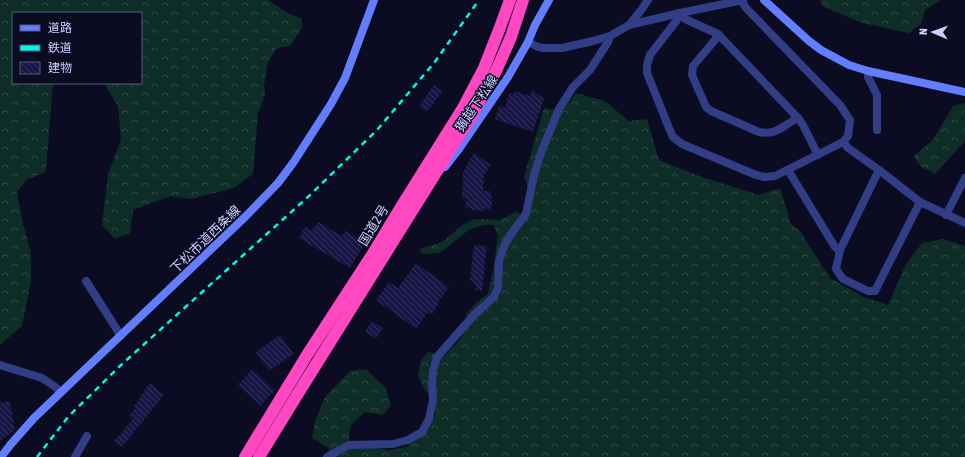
<svg xmlns="http://www.w3.org/2000/svg" width="965" height="457" font-family="'Asap Condensed','Noto Sans JP',sans-serif">
<style>
.forest{fill:url(#forest-crowns)}
.building{fill:url(#building-back-hatch)}
.lines{fill:none;stroke-linecap:round;stroke-linejoin:round}
.street{stroke:#313e86;stroke-width:8}
.secondary{stroke:#637dff;stroke-width:8}
.highway{stroke:#ff47c2;stroke-width:12}
.rail{stroke:#00f7e1;stroke-width:2.5;stroke-dasharray:6 5;stroke-linecap:butt}
.labels{text-anchor:middle;stroke-width:3;stroke-linejoin:round;paint-order:stroke}
.street-label{font-size:13px;fill:#ccd0ff;stroke:#0b0b22}
</style>
<defs>
<pattern id="forest-crowns" width="20" height="18" patternUnits="userSpaceOnUse"><rect width="20" height="18" fill="#0d2d26"/><path d="M2 6a3 3 0 1 1 6 0M12 15a3 3 0 1 1 6 0" fill="none" stroke="#2f4a47"/></pattern>
<pattern id="building-back-hatch" width="6" height="6" patternUnits="userSpaceOnUse"><rect width="6" height="6" fill="#161545"/><path d="M-1 5l2 2M0 0l6 6M5-1l2 2" fill="none" stroke="#373661"/></pattern>
</defs>
<rect width="100%" height="100%" fill="#0b0b22"/>
<!-- forest -->
<g class="forest">
<path d="M0 0H268L286 12 302 19V28L290 46 277 48 268 62 264 86 265 95 258 113 253 174 234 188 191 199 171 196 133 210 130 233 115 239 102 225 108 174 121 140 118 106 104 83H141V13H13V83H53L46 172 26 180 17 192 23 224 31 252V281L22 326 1 344H0Z"/>
<path d="M819 0H941L925 10 921 24 909 33 862 23 824 7Z"/>
<path d="M576 93 605 101 629 121 647 119 659 160 696 175 759 195 780 188 791 224 800 231 830 278 864 297 888 305 906 264 922 243 943 239 965 246V457H328L329 448 312 438 315 421 325 397 350 371 366 369 386 388 391 406 383 415 365 412 351 425 349 439 356 448 373 447 388 450 406 447 425 433 435 416 436 401 425 390 418 375 421 361 428 352 444 356 459 341 468 326 466 314 477 302 488 294 494 264 498 236 494 225H484L470 229 440 253 422 254 420 249 442 242 464 224 475 219 501 220 515 212 528 217 532 196 524 177 544 108 562 111Z"/>
<path d="M965 103V141L935 174 920 166 914 156 933 140 953 106Z"/>
</g>
<!-- building -->
<g class="building">
<path d="M434 85 443 91 427 112 419 106Z"/>
<path d="M532 90 544 99 533 132 495 119 499 106 505 108 509 93 514 94 515 91 530 96Z"/>
<path d="M474 153 491 165 484 175 483 191H491L492 203 490 210 484 209V211L471 210V208L465 207 466 199H462L463 173 465 168Z"/>
<path d="M318 222 342 236 345 231 365 242 350 268 299 238 305 227 312 231Z"/>
<path d="M474 245 487 246 482 291 475 290 476 285 473 284V282L470 281Z"/>
<path d="M416 263 449 287 438 302 439 303 431 315 428 312 416 329 376 300 389 282 398 288Z"/>
<path d="M372 321 383 328 376 339 365 332Z"/>
<path d="M280 335 294 354 269 371 256 352Z"/>
<path d="M252 369 275 390 260 406 238 385Z"/>
<path d="M150 383 164 395 122 447 114 441 133 419 129 416 136 408 134 406Z"/>
<path d="M10 401 15 430 0 441V403Z"/>
</g>
<g class="lines">
<!-- street -->
<g class="street">
<path d="M742 1 746 8 840 105 850 120 848 136 843 142 775 176 765 177 756 175 682 144 673 137 669 128 647 73V65L650 55 677 20 680 13 685 19 718 34 798 118 803 125 818 155"/>
<path d="M629 25 642 9 648 0"/>
<path d="M718 34 715 40 693 66 692 75 706 107 711 111 759 132C777 136 783 125 798 118"/>
<path d="M528 42 538 47 543 48H562L593 41 610 36 629 25 680 13 743 0"/>
<path d="M868 71V77L877 95V130"/>
<path d="M843 142 848 148 879 170 920 202 965 223"/>
<path d="M788 170 835 247 840 250"/>
<path d="M879 170 840 250 836 269 843 279 868 291H875L920 202"/>
<path d="M946 215 965 178"/>
<path d="M86 281 121 336"/>
<path d="M0 365 42 378 54 386 61 392"/>
<path d="M75 457 87 436"/>
<path d="M327 457 349 445 393 444 408 440 422 432 429 419 433 400 432 385 433 371 437 357 474 315 494 297 498 288 499 261 504 246 511 234 526 214 534 175 542 150 559 109 573 87 590 70 608 42 610 36"/>
</g>
<!-- secondary -->
<g class="secondary">
<path d="M764 0 809 41 821 50 849 65 868 71 965 92"/>
<path d="M445 167 459 149 508 77 528 42 535 25 549 0"/>
<path d="M1 457 11 444 34 418 245 217 278 183 293 163 331 104 345 78 374 0"/>
</g>
<!-- highway -->
<g class="highway">
<path d="M245 457 307 355 372 255 401 207 463 108 484 68 499 30 510 0"/>
<path d="M259 457 302 387 472 115 496 71 511 37 523 0"/>
</g>
<!-- rail -->
<path class="rail" d="M37 457 68 417 121 365 309 196 377 130 434 63 479 0"/>
</g>
<g class="labels">
<!-- street labels -->
<g class="street-label">
<text transform="translate(476 103) rotate(-56)" y="5">獺越下松線</text>
<text transform="translate(373 225) rotate(-59)" y="5">国道2号</text>
<text transform="translate(205 239) rotate(-44)" y="5">下松市道西条線</text>
</g>
</g>
<!-- legend -->
<rect x="12" y="12" width="130" height="72" fill="#0b0b22" stroke="#585a7a"/>
<rect x="20" y="25" width="20" height="6" fill="#637dff" stroke="#585a7a"/>
<text x="48" y="32" font-size="12" fill="#ccd0ff">道路</text>
<rect x="20" y="45" width="20" height="6" fill="#00f7e1" stroke="#585a7a"/>
<text x="48" y="52" font-size="12" fill="#ccd0ff">鉄道</text>
<rect x="20" y="62" width="20" height="12" fill="url(#building-back-hatch)" stroke="#585a7a"/>
<text x="48" y="72" font-size="12" fill="#ccd0ff">建物</text>
<!-- north arrow -->
<g transform="translate(933 32) rotate(272)" stroke="#0b0b22" stroke-width="3" paint-order="stroke">
<path d="M0-3L7 15L0 10L-7 15Z" fill="#ccd0ff"/>
<text y="-6" font-size="11" font-weight="bold" text-anchor="middle" fill="#ccd0ff">N</text>
</g>
</svg>
